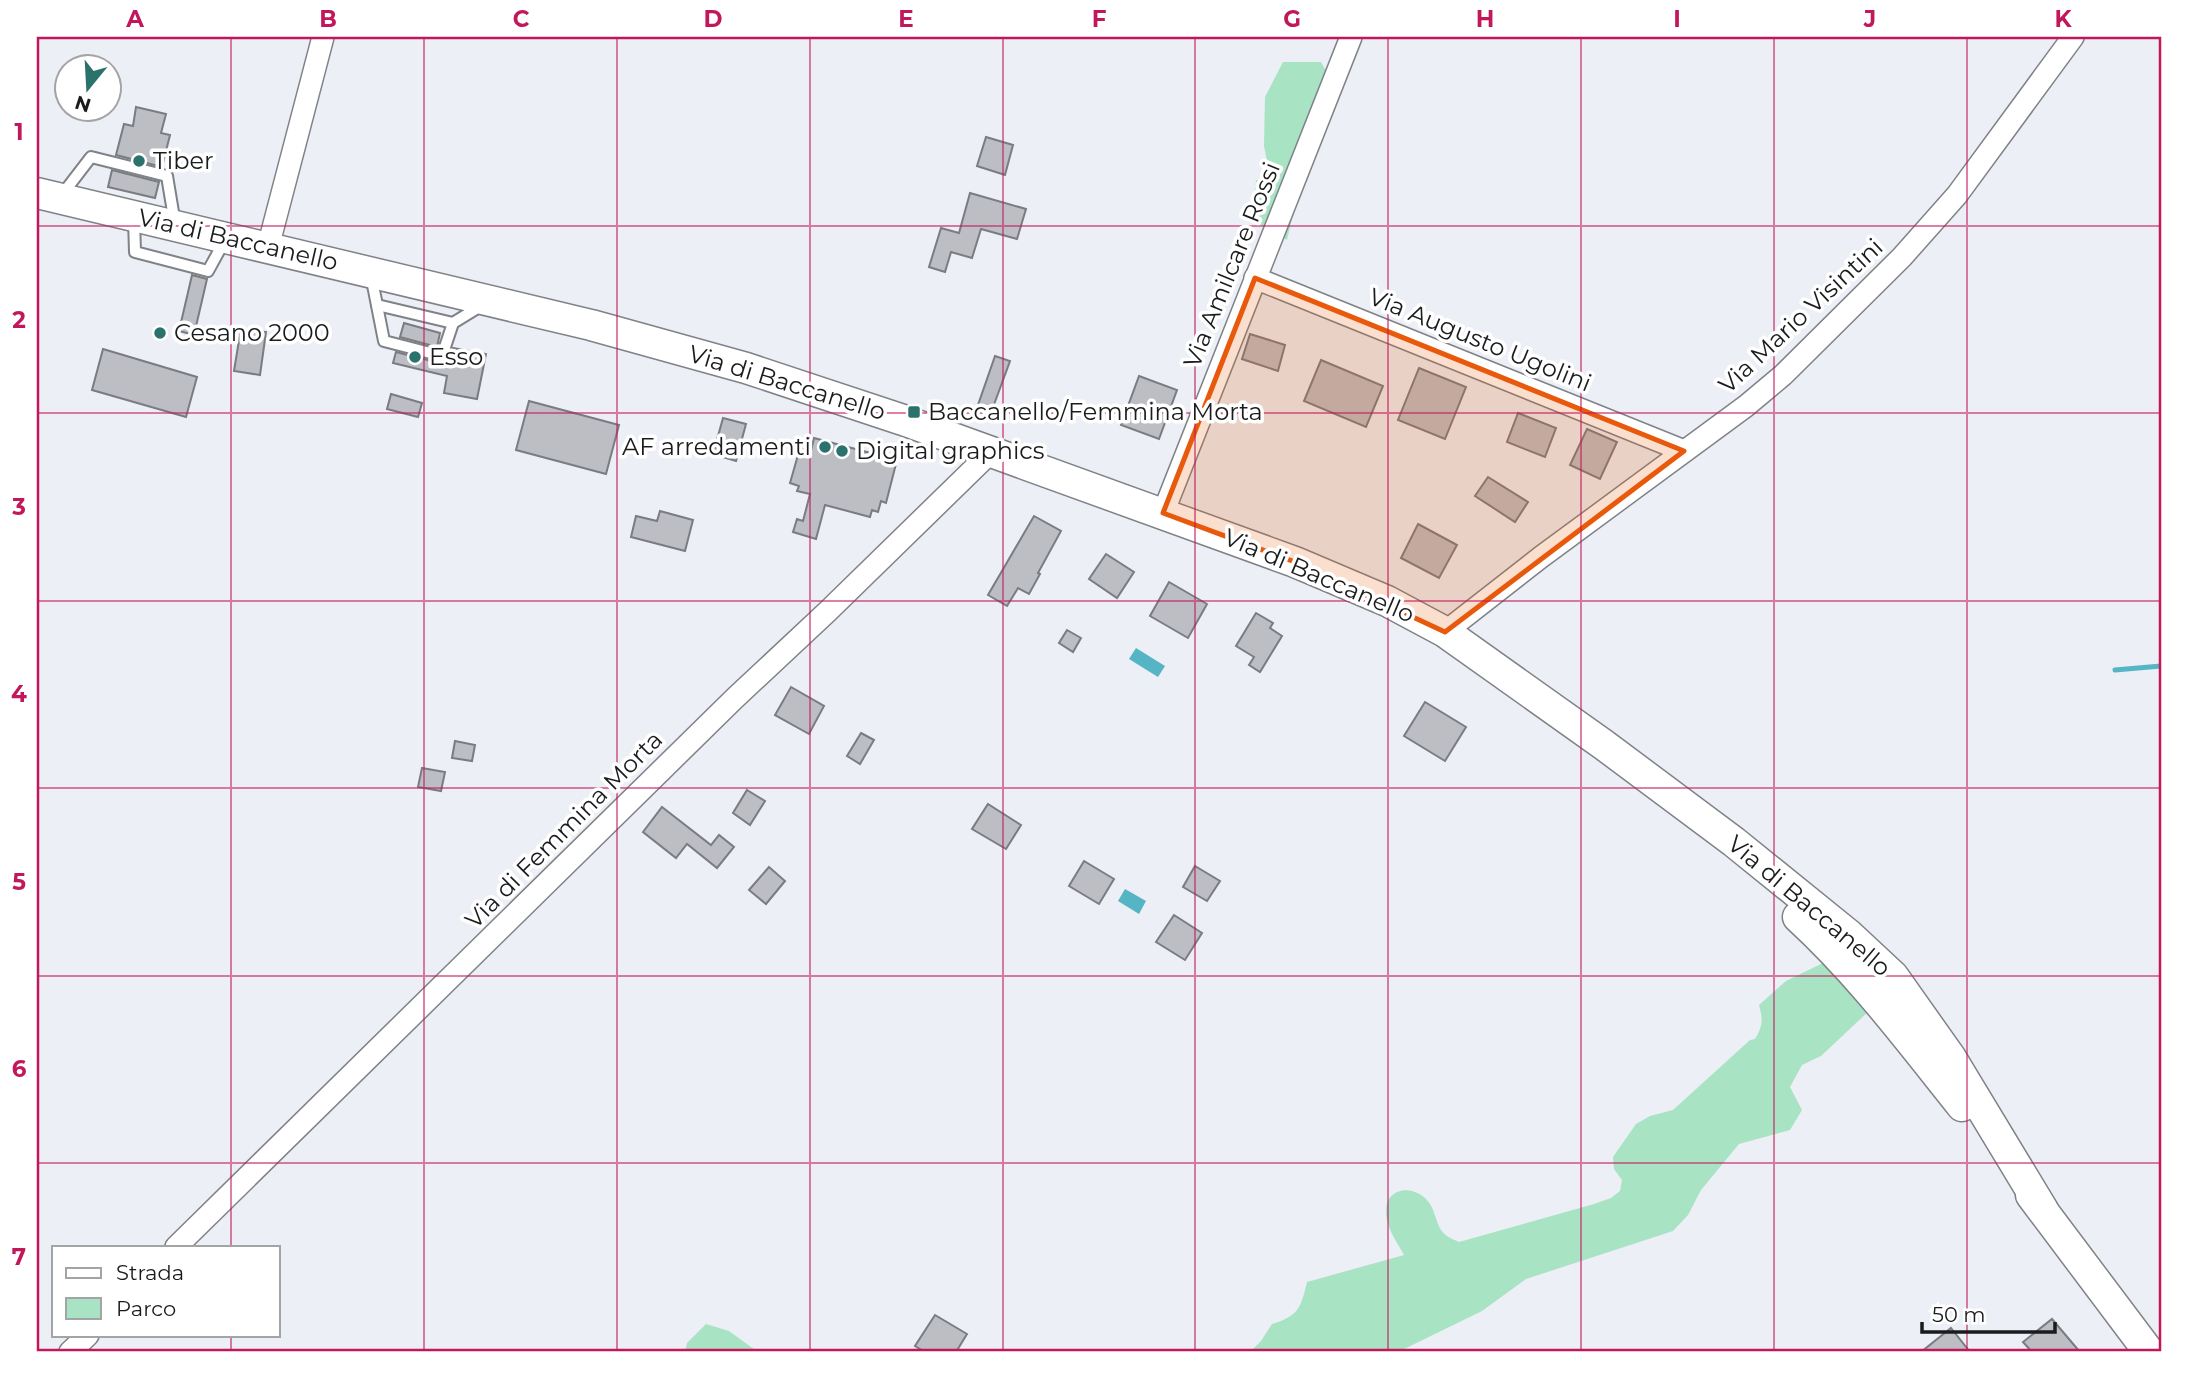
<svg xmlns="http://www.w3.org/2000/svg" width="2198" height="1389" font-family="Montserrat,sans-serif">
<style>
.green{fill:#a8e3c3}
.water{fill:#56b5c5}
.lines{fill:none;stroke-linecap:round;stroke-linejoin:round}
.stream{stroke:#56b5c5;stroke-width:5}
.building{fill:#bcbec4;stroke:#797c81;stroke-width:2}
.lane-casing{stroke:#7f8287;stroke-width:14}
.street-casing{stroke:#7f8287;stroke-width:24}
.secondary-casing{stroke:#7f8287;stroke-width:33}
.lane{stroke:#fff;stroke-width:10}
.street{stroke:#fff;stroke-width:21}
.secondary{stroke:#fff;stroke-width:30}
.marked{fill:#e8590c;fill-opacity:0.2;stroke:#e8590c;stroke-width:5;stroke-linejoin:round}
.grid{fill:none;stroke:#c2185b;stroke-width:2;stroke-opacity:0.55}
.poi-dot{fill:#2a726b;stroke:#fff;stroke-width:2.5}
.labels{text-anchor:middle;stroke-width:7;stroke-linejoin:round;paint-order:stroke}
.poi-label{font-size:24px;fill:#1a1b1d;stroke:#fff;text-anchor:start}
.street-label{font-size:24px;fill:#1a1b1d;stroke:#fff}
.neatline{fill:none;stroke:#c2185b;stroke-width:2.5}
.grid-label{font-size:23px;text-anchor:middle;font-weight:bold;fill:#c2185b}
</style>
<rect width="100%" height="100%" fill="#eceff5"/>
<!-- green -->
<g class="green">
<path d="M1283 62H1321L1335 87 1307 154 1287 240 1254 221 1256 180H1263L1270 176 1264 146 1265 97Z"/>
<path d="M1823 963 1870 1010 1821 1056 1802 1065 1790 1087 1802 1110 1790 1130 1739 1144 1701 1190 1688 1215 1673 1231 1526 1279 1482 1311 1398 1352H1250L1261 1341 1272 1324C1299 1316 1301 1307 1307 1282L1404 1255C1398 1244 1390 1233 1387 1220 1386 1214 1385 1205 1389 1199 1400 1184 1421 1190 1430 1204 1435 1212 1436 1222 1441 1230 1445 1236 1452 1239 1459 1242L1594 1204 1611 1198 1620 1191 1622 1180 1614 1169 1613 1157 1636 1124 1650 1116 1673 1110 1750 1040 1755 1039C1763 1026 1763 1019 1759 1005L1786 981Z"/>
<path d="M706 1324 729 1331 758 1352H685L687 1343Z"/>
</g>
<!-- water -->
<g class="water">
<path d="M1136 648 1165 666 1158 677 1129 659Z"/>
<path d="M1125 889 1146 901 1139 914 1118 901Z"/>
</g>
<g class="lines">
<!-- stream -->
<path class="stream" d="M2115 670 2161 666"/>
</g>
<!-- building -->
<g class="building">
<path d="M136 107 166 114 161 133 170 135 162 167 116 155 124 124 133 126Z"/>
<path d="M986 137 1013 145 1005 175 977 166Z"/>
<path d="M112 170 159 182 155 198 108 187Z"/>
<path d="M970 193 1026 209 1017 239 981 229 972 258 951 252 945 272 929 267 941 228 959 233Z"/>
<path d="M192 275 207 279 194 335 179 331Z"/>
<path d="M404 323 440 333 437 347 400 337Z"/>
<path d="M241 328 266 332 260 375 234 371Z"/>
<path d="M1250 334 1285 345 1278 371 1242 359Z"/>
<path d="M453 348 486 354 477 399 444 393 447 376 393 363 396 352 443 364 449 359Z"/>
<path d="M103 349 197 377 186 417 92 390Z"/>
<path d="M995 356 1010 361 992 410 978 405Z"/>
<path d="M1321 360 1383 386 1366 427 1304 401Z"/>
<path d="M1419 368 1466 387 1445 439 1398 420Z"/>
<path d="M1139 376 1177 390 1159 439 1121 425Z"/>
<path d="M391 394 422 403 418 417 387 409Z"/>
<path d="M529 401 619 425 606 474 516 450Z"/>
<path d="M1518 413 1556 428 1545 457 1507 442Z"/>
<path d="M723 418 746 424 736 461 713 454Z"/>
<path d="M1587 429 1617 442 1600 479 1570 465Z"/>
<path d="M814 438 897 460 886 503 881 501 878 512 872 510 870 517 825 505 816 539 793 532 797 519 803 521 810 494 797 491 799 486 790 483 800 448 811 451Z"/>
<path d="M1488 477 1528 502 1515 522 1475 496Z"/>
<path d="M660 511 693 520 685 551 631 537 636 516 657 521Z"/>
<path d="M1034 516 1061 531 1038 573 1040 574 1029 594 1018 588 1007 606 988 595Z"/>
<path d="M1418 524 1457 545 1439 578 1401 558Z"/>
<path d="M1106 554 1134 572 1117 598 1089 579Z"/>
<path d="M1169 582 1207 604 1188 638 1150 616Z"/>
<path d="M1256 613 1273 623 1270 628 1282 636 1260 672 1249 665 1254 657 1236 646Z"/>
<path d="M1067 630 1081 638 1073 652 1059 643Z"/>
<path d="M791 687 824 706 809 734 775 715Z"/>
<path d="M1425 702 1466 727 1445 761 1404 736Z"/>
<path d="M861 733 874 740 860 764 847 756Z"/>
<path d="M455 741 475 745 472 761 452 758Z"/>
<path d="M422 768 445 772 441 791 418 787Z"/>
<path d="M747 790 765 801 750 825 733 813Z"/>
<path d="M988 804 1021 825 1006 849 972 829Z"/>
<path d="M662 807 711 845 719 835 734 847 717 868 687 844 676 858 643 832Z"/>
<path d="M1084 861 1114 879 1099 904 1069 886Z"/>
<path d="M1195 866 1220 881 1207 901 1183 887Z"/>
<path d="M769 867 785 881 766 904 749 890Z"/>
<path d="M1174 915 1202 933 1185 960 1156 942Z"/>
<path d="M935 1315 967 1334 956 1352H925L915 1346Z"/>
<path d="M2052 1319 2080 1352H2032L2023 1342Z"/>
<path d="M1951 1328 1970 1352H1921Z"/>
</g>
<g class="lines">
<defs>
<g id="lane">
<path d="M61 196 91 157 167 176 175 224"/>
<path d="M134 219 135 252 208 271 225 240"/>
<path d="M371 275 384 341 442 356 453 323 484 304"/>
<path d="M377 305 453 323"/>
</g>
<g id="street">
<path d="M268 247 323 37"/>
<path d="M1255 278 1684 451"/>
<path d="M1163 513 1351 37"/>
<path d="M1445 632 1541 557 1746 406 1783 375 1902 257 1957 195 2073 37"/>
<path d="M176 1247 735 698 827 612 991 452"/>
<path d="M70 1352 88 1335"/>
</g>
<g id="secondary">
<path d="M37 193 591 325 746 368 903 420 1295 562 1387 601 1445 632 1604 745 1734 842 1849 935 1893 976 1951 1058 2043 1210"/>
<path d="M1798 917C1861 975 1909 1040 1962 1106"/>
<path d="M2031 1195 2149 1352"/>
</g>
</defs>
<!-- lane casing -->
<use href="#lane" class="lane-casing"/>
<!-- street casing -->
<use href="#street" class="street-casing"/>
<!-- secondary casing -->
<use href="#secondary" class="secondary-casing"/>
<!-- lane -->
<use href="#lane" class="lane"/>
<!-- street -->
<use href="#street" class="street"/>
<!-- secondary -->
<use href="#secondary" class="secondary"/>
</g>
<!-- marked area -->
<path class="marked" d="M1255 278 1684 451 1445 632 1295 562 1163 513Z"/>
<!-- grid -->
<path class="grid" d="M231 37V1247M424 37V1352M617 37V1352M810 37V1352M1003 37V1352M1195 37V1352M1388 37V1352M1581 37V1352M1774 37V1352M1967 37V1352M37 226H2161M37 413H2161M37 601H2161M37 788H2161M37 976H2161M37 1163H2161M231 1335V1352"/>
<!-- markers -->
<g class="poi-dot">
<circle cx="139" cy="161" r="7"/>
<circle cx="160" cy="333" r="7"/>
<circle cx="415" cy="357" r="7"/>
<rect x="907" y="405" width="14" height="14" rx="3.5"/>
<circle cx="825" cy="447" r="7"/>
<circle cx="842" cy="451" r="7"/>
</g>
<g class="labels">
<!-- poi labels -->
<g class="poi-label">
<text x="153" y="169">Tiber</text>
<text x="174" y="341">Cesano 2000</text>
<text x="429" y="365">Esso</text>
<text x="928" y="420">Baccanello/Femmina Morta</text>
<text x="811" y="455" text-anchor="end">AF arredamenti</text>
<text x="856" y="459">Digital graphics</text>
</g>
<!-- street labels -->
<g class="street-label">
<text transform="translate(238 240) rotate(13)" y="8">Via di Baccanello</text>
<text transform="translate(1232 265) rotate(-68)" y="8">Via Amilcare Rossi</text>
<text transform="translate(1801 316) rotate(-43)" y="8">Via Mario Visintini</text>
<text transform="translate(1480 340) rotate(22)" y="8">Via Augusto Ugolini</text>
<text transform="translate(787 383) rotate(17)" y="8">Via di Baccanello</text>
<text transform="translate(1319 576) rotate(23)" y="8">Via di Baccanello</text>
<text transform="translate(564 830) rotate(-45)" y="8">Via di Femmina Morta</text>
<text transform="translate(1809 906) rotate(40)" y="8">Via di Baccanello</text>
</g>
</g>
<!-- border -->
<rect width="2198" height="1389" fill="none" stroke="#ffffff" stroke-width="77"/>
<!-- legend -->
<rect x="52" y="1246" width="228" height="91" fill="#ffffff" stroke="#a3a4a5" stroke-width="2"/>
<rect x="66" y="1268" width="35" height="10" fill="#ffffff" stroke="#a3a4a5" stroke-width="2"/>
<text x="116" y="1280" font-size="21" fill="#1a1b1d">Strada</text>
<rect x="66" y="1298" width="35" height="21" fill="#a8e3c3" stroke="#a3a4a5" stroke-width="2"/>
<text x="116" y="1316" font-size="21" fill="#1a1b1d">Parco</text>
<!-- north arrow -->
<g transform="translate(88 88) rotate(198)"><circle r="33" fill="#ffffff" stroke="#a3a4a5" stroke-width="2"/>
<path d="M0-5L12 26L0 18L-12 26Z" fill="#2a726b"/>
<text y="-10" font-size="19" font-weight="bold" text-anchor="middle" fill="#1a1b1d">N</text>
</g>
<!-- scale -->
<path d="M1922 1322v10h133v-10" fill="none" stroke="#1a1b1d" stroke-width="3.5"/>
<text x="1932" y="1322" font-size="21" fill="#1a1b1d" stroke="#ffffff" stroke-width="5" paint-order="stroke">50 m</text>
<rect x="38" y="38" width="2122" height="1312" class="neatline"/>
<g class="grid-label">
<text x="135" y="27">A</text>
<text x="328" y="27">B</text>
<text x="521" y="27">C</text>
<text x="713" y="27">D</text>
<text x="906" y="27">E</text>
<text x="1099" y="27">F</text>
<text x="1292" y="27">G</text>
<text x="1485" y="27">H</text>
<text x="1677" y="27">I</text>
<text x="1870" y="27">J</text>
<text x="2063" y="27">K</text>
<text x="19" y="140">1</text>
<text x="19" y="328">2</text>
<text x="19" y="515">3</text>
<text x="19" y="702">4</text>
<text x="19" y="890">5</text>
<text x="19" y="1077">6</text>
<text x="19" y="1265">7</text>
</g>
</svg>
